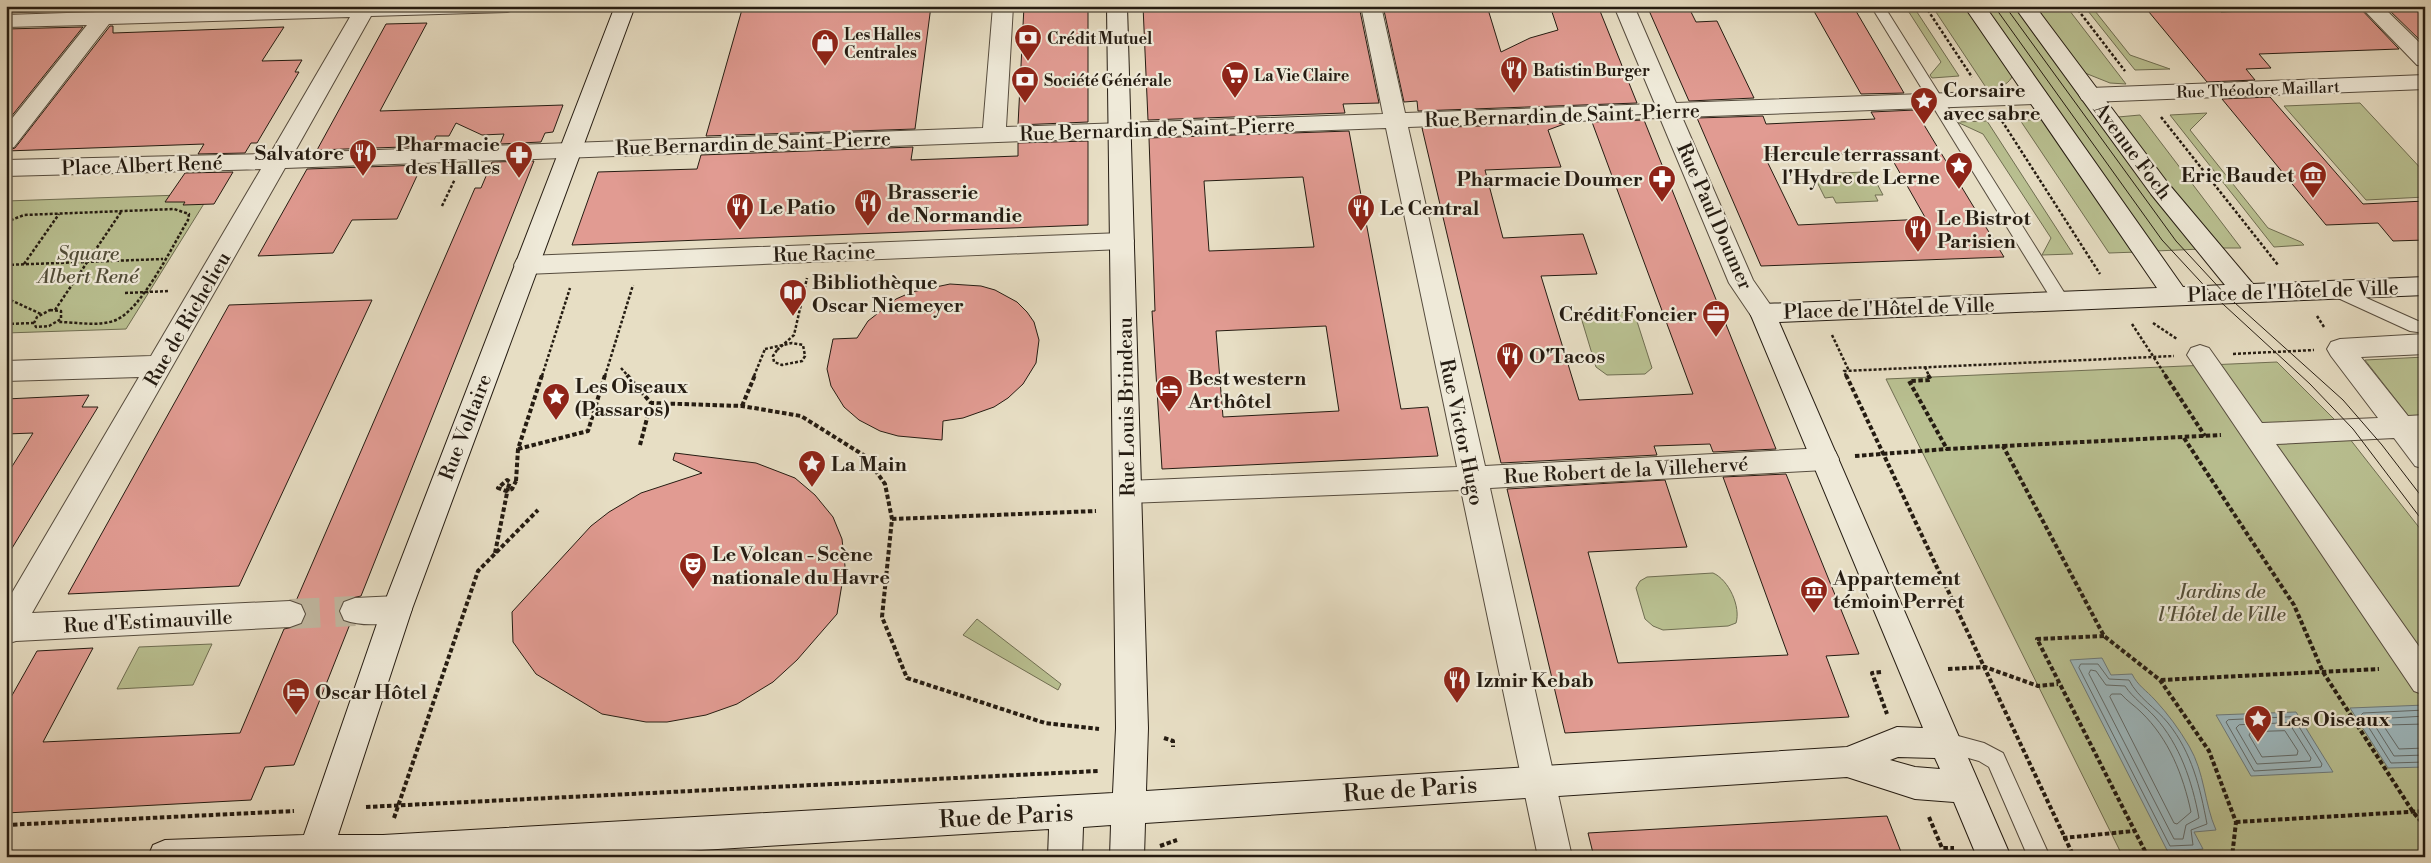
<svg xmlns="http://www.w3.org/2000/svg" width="2431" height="863" font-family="'Libre Bodoni',serif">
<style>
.green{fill:#b9c091;stroke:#6f6e52}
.water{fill:#9db9c0;stroke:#6d7a7a}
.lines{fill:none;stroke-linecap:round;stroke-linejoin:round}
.shore{stroke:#616a69;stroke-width:1}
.building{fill:#e19b92;stroke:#251c12;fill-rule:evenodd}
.street-tunnel{stroke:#c0b7a0;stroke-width:30;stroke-dasharray:30 15;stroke-linecap:butt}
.lane-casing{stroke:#564c3e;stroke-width:2}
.street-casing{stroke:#564c3e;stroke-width:2}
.secondary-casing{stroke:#251c12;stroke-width:2}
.path-far1{stroke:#251c12;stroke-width:2.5;stroke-dasharray:3 2;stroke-linecap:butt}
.path{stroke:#251c12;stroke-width:4;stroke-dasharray:4.5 2.5;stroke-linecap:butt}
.lane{fill:#efead9;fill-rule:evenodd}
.street{fill:#efead9;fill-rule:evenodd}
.secondary{fill:#efead9;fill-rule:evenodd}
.tram{stroke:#251c12;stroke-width:1}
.path-bridge-far1{stroke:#251c12;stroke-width:2.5;stroke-dasharray:3 2;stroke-linecap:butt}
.path-bridge{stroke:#251c12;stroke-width:4;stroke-dasharray:4.5 2.5;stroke-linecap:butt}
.labels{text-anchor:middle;stroke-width:4.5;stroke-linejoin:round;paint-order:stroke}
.far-poi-label{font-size:16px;font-weight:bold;fill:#251c12;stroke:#efead9;text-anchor:start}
.far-street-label{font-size:16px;fill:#251c12;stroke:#efead9}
.poi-label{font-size:20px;font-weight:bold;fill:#251c12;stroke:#efead9;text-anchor:start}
.street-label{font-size:20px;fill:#251c12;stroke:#efead9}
.park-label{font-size:20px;font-style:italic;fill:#514d38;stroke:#efead9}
.near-street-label{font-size:24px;fill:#251c12;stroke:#efead9}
</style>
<rect width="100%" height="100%" fill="#e7dec4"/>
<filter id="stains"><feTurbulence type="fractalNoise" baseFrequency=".004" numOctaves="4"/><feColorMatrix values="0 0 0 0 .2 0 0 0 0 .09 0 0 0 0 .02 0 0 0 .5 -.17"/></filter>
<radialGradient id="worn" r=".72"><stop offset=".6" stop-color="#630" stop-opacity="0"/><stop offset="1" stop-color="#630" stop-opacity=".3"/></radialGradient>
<!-- green -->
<g class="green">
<path d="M1905 6H1913L1959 76 1932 78 1930 75 1941 62Z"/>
<path d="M1932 6H1967L2011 69 2012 77C2006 87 1998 87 1987 89Z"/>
<path d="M1981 6H2018L2202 249 2155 251Z"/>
<path d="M2032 6H2066L2126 84 2110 83 2085 73Z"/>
<path d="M2084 6H2091L2130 55 2170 69 2135 70Z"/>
<path d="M2360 103 2425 173V197L2366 200 2284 106Z"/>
<path d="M2207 113 2190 130 2268 228 2301 242 2304 245 2274 247 2170 115Z"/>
<path d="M2140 115 2241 248H2220L2166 185 2118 117Z"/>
<path d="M2020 120H2043L2138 252 2109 253Z"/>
<path d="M1987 121 2073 254 2042 255 2051 238 1983 134 1957 122Z"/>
<path d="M1863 172 1866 178H1874L1883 195H1875L1878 201 1836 203 1833 197 1825 198 1816 180H1824L1821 174Z"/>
<path d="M210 194 126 329 6 333V201Z"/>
<path d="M1634 312 1652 368 1645 374 1607 375 1596 367 1580 314Z"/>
<path d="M2425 357V418L2411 419 2365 360Z"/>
<path d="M2277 362 2335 420 2425 535V857H2123L1886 379Z"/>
<path d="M1713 573C1729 580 1741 607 1736 623L1728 626 1663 630 1653 626 1645 619 1636 588 1640 581 1647 577Z"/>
<path d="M977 619 1061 684 1058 690 963 635Z"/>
<path d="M212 644 193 685 117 689 139 647Z"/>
</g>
<!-- water -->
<g class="water">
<path d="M2102 658 2111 675 2132 674C2138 686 2146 690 2155 700 2168 714 2179 729 2189 746 2205 773 2204 803 2216 830L2194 832 2203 849 2168 852 2070 660Z"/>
<path d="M2425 705V767L2388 768 2350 708Z"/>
<path d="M2296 712 2333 772 2251 776 2216 715Z"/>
</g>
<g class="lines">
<!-- shore -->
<g class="shore">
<path d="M2081 664H2098L2109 679 2129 680C2138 698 2156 708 2168 723 2192 753 2200 787 2207 824L2191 830 2193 845 2170 846 2079 668Z"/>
<path d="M2091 670 2096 671 2106 685 2125 686C2133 698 2145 706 2155 717 2180 745 2192 781 2199 818L2186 825 2183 839H2174L2089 674Z"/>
<path d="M2112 694H2121C2127 701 2135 706 2141 712 2169 739 2183 775 2191 812L2177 824 2174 823 2110 697Z"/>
<path d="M2425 710 2363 713 2361 715 2391 763 2425 762"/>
<path d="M2425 716 2374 719 2372 721 2394 756 2425 755"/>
<path d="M2293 717 2322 764 2321 767 2254 771 2226 722 2228 720Z"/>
<path d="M2289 723 2311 758 2310 761 2257 764 2236 728 2239 725Z"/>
<path d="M2425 724 2387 725 2385 728 2399 749 2425 748"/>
<path d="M2285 731 2298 751 2297 755 2262 757 2249 735 2251 732Z"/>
</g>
</g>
<!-- building -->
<g class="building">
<path d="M6 6H99L96 10 6 13Z"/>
<path d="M743 6H931L915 129 706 136Z"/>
<path d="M1024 6H1088V122L1018 125Z"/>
<path d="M1143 6H1359L1379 103 1343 104 1345 113 1148 120Z"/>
<path d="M1383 6H1487L1501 52 1530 38 1558 30 1550 6H1598L1637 103 1418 111 1417 101 1404 102Z"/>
<path d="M1647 6H1688L1696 22 1717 21 1754 98 1689 101Z"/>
<path d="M1811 6H1853L1904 93 1861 94Z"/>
<path d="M2144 6H2216L2221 12 2358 6 2399 49 2259 54 2271 68 2246 69 2255 80 2207 82Z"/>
<path d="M2385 6H2425V45Z"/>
<path d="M427 23 380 111 563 105 553 132 545 133 541 142 500 144 504 134 482 135 456 123 449 136H436L431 146 317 150 386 24Z"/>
<path d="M110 26H113V33L284 27 262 61 302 60 295 72H299L257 143H251L245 153 198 154 204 144 6 151 15 148Z"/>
<path d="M83 27 6 123V29Z"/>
<path d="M2270 97 2363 204 2425 201V240L2393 241 2378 223 2326 225 2222 99Z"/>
<path d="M1915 110 2004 257 1761 266 1697 118 1763 116 1766 124 1875 119 1871 112ZM1888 152 1926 219 1798 225 1765 157Z"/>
<path d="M1644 120 1776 449 1713 452 1710 444 1654 446 1657 455 1501 463 1422 128 1567 123 1548 130 1561 167 1485 170 1503 238 1583 234 1597 274 1541 276 1579 400 1693 394 1592 122Z"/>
<path d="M1349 131 1401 409 1428 407 1438 456 1162 469 1152 311H1155L1149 138ZM1303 177 1314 247 1209 251 1204 181ZM1326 326 1339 411 1223 417 1216 331Z"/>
<path d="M1088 141V225L572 245 598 172 697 169 701 155 913 147 911 160 1018 156V143Z"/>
<path d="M534 161 361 596 343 600 338 610 342 621 350 624 294 765 265 767 251 800 6 813V706L37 651 93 648 43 742 240 733 284 629 302 625 307 615 303 604 296 601 475 188H481L492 162Z"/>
<path d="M422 165 397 219 352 220 333 253 258 256 307 169Z"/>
<path d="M233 172 214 204 183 205 185 202H165L185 173Z"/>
<path d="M950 284 981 286 995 290 1017 302 1027 312 1034 322 1039 340 1036 363 1023 384 1008 398 994 407 963 418 943 421 942 440 898 436 880 431 859 420 844 407 831 386 827 369 833 339 857 338 868 321 896 299 912 292Z"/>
<path d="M372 300 239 586 68 594 229 305Z"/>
<path d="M89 395 82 407H98L6 558V476L33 433 6 434V399Z"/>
<path d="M675 453 756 463 795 478 815 495 833 517 842 539 845 566 837 614 797 660 773 682 737 704 706 715 667 722H646L602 714 536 674 513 642 512 612 591 526 609 512 641 493 702 473 673 460Z"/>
<path d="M1786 474 1859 654 1826 656 1849 717 1565 733 1507 489 1665 480 1687 547 1588 552 1618 663 1788 655 1723 477Z"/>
<path d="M1887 816 1903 857H1594L1588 833Z"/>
</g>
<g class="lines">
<!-- street-tunnel -->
<path class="street-tunnel" d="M290 614 355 611"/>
<defs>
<g id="lane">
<path d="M1871 6H1884L2067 297 2069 301 2067 305H2055Z"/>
<path d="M2333 283 2418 321H2425V333L2410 331 2327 293 2325 289 2327 285Z"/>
<path d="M1947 733 1984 743 2003 753 2050 857H2028L1989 767 1979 761 1940 750 1937 743 1940 736Z"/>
</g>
<g id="street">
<path d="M102 6H122L119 11 292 6H517L514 10 507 12 371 16 294 153 983 128 993 6H1013L1006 127 1383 114 1361 6H1381L1405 113 1655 104 1614 6H1634L1676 103 2037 90 2045 92 2048 97 2045 102 2037 104 1682 117 1753 280 1776 313 1772 320 1763 322 1754 320 1729 283 1660 118 1408 127 1485 466 1825 448 1835 451 1839 459 1835 467 1825 470 1490 488 1572 857H1538L1461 490 1128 503 1118 500 1114 492 1118 484 1128 481 1457 467 1386 128 285 168 32 613 290 601 301 605 305 614 301 623 290 627 16 641 6 644V603L139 377 6 381V361L151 356 261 169 6 176V160L270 154 350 17 109 24 14 147 6 149V126L87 25 6 27V15L97 12Z"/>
<path d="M2360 6H2382L2425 48V66L2417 65Z"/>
<path d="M2425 75V89L2090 102 2082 100 2079 95 2082 90 2090 88Z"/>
<path d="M1122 233 1131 235 1134 241 1131 247 1122 249 526 274 517 271 514 265 517 259 526 256Z"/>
<path d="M2425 334V354L2361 357 2408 416 2425 415V469L2415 466 2394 438 2276 444 2425 655V695L2414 691 2187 355 2191 348 2200 345 2209 348 2262 423 2378 418 2331 356 2327 349 2331 342 2340 339Z"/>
<path d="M397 596 408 600 412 609 408 618C389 625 363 627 344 620L340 611 344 602 355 598Z"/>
</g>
<path id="secondary" d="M615 6H635L412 609 338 835H383L1113 793 1116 728 1107 6H1127L1148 728 1146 791 1847 747 1897 727 1923 728 1750 313 1754 306 1763 304 2157 288 1964 6H1985L2183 287 2225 285 2151 194 2014 6H2035L2167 182 2253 284 2425 277V295L1779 322 2011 857H1977L1954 802 1915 799 1847 777 1145 823 1144 857H1110L1111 825 1083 827 1082 857H1048L1049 829 584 857H148L153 845 165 840 304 835 382 609ZM1898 757 1935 758 1940 769 1915 767 1890 760Z"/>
</defs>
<!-- lane casing -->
<use href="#lane" class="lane-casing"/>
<!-- street casing -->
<use href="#street" class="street-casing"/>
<!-- secondary casing -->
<use href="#secondary" class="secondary-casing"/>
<!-- path-far1 -->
<g class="path-far1">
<path d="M1925 6 1972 77"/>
<path d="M2075 6 2125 71"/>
<path d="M2161 117 2278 265"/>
<path d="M2002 121 2100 274"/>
<path d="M442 206 455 179"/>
<path d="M6 222 24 215 174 209 189 214 188 220C173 245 142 309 116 320 99 327 76 322 58 322"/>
<path d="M24 264 59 214"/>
<path d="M6 265 163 259"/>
<path d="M125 293 169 291"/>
<path d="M6 298 41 314"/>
<path d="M50 310 61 311V319L49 326 36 327 34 323 37 317Z"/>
<path d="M55 310 121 212"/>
<path d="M2317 316 2324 327"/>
<path d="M2153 323 2177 339"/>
<path d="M6 324 34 323"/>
<path d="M2132 324 2166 376"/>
<path d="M1832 335 1849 371"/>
<path d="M777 350 794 335 807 278"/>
<path d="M2233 354 2314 350"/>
<path d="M1925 367 1929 376"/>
<path d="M621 368 628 376"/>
<path d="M542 376 570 288"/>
<path d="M605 376 633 285"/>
<path d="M754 376 765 349"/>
<path d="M1846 376 1844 371 2174 356"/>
</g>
<!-- path -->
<g class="path">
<path d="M627 375 651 403"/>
<path d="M1846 375 2074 857"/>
<path d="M1928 375 1931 380 1909 381 1947 449 2003 446 2104 636 2160 680 2209 751 2236 822 2232 857"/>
<path d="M2165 375 2205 436"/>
<path d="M742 406 755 375"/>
<path d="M2184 438 2294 605 2323 672 2413 812 2425 826"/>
<path d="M640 445 651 403 742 406 801 416 865 456 885 484 892 519 882 617 907 678 1045 723 1099 729"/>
<path d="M2003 446 2221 435"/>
<path d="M518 449 588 431 605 375"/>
<path d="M1855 456 1947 449"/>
<path d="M516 481 518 449 542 375"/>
<path d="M892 519 1096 511"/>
<path d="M495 553 508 488"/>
<path d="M2104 636 2037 639 2148 857"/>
<path d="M1948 669 1985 667 2038 686 2058 684"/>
<path d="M1881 672 1872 673 1887 714"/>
<path d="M2161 680 2379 669"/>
<path d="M1164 738 1173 741V747"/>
<path d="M366 807 1098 771"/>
<path d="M1929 817 1942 848H1954"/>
<path d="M394 818 478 571 538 510"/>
<path d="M2236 822 2425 811"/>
<path d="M6 825 294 811"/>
<path d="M2063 838 2134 831"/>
<path d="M1160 846 1177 840"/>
</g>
<!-- lane -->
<use href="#lane" class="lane"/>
<!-- street -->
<use href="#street" class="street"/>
<!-- secondary -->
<use href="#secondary" class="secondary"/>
<!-- tram -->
<g class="tram">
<path d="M1994 6 2162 240 2212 294 2310 384 2353 429 2425 524"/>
<path d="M2005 6 2176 241 2225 294 2343 400 2382 445 2425 501"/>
</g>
<!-- path-bridge-far1 -->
<path class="path-bridge-far1" d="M765 349 792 343 803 345 805 356 802 361 782 365 774 362 773 356 777 350"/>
<!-- path-bridge -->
<path class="path-bridge" d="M508 488 510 482 507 480 498 488 506 491 512 489 516 481"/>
</g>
<!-- icons -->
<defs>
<symbol id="bank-pin" viewBox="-11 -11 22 30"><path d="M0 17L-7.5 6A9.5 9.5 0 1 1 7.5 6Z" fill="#8f2418" stroke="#efead9"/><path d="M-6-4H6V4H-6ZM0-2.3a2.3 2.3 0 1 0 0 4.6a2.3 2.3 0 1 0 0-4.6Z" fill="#fff"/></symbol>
<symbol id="shop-pin" viewBox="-11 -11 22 30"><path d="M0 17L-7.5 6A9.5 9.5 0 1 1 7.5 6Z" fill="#8f2418" stroke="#efead9"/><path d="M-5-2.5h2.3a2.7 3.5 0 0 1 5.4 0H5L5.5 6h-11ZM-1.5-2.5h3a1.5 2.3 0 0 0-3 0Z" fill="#fff"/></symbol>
<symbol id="restaurant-pin" viewBox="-11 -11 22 30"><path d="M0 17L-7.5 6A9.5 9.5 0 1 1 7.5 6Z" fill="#8f2418" stroke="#efead9"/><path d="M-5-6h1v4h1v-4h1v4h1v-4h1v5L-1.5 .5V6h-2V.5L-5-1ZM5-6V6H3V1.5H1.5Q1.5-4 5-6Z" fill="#fff"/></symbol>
<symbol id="supermarket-pin" viewBox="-11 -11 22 30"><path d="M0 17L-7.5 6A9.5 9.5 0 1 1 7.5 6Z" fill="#8f2418" stroke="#efead9"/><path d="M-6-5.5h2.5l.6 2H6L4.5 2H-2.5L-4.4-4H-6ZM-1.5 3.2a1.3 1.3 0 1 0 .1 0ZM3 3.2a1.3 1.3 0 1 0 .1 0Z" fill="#fff"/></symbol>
<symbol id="sight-pin" viewBox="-11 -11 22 30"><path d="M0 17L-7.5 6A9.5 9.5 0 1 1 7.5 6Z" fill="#8f2418" stroke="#efead9"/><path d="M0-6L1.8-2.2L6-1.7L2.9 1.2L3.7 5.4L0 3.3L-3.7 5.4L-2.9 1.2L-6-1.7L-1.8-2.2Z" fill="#fff"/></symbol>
<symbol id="pharmacy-pin" viewBox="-11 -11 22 30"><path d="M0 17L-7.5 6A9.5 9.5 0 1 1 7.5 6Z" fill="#8f2418" stroke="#efead9"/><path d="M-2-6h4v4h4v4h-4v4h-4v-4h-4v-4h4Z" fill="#fff"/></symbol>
<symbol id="museum-pin" viewBox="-11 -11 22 30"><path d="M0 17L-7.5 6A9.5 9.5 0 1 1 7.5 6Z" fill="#8f2418" stroke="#efead9"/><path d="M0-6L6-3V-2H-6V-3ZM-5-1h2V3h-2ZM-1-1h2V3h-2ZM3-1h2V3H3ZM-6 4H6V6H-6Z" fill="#fff"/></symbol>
<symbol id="library-pin" viewBox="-11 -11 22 30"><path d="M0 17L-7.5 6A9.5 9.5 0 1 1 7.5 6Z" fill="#8f2418" stroke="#efead9"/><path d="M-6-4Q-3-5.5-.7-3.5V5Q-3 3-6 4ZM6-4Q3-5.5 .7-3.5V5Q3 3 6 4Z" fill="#fff"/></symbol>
<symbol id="office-pin" viewBox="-11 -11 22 30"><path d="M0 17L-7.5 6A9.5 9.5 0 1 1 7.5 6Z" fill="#8f2418" stroke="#efead9"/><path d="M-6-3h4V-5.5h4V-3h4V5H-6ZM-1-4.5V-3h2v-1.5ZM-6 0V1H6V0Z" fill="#fff"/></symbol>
<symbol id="hotel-pin" viewBox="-11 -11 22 30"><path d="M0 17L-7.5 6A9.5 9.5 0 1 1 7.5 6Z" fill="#8f2418" stroke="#efead9"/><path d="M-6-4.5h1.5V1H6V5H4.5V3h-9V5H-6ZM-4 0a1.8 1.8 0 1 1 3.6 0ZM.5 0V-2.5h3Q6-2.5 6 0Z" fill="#fff"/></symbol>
<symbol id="theatre-pin" viewBox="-11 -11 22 30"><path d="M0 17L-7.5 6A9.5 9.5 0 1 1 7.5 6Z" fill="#8f2418" stroke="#efead9"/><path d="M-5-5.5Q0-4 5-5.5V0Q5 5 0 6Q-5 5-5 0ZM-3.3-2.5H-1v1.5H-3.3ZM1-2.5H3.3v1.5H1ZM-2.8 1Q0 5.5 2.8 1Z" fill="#fff"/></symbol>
</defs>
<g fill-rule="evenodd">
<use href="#bank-pin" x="1012" y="22" width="32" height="43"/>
<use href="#shop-pin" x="809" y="27" width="32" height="43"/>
<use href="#restaurant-pin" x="1498" y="54" width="32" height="43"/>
<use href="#supermarket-pin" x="1219" y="59" width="32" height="43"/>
<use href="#bank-pin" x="1009" y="64" width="32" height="43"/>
<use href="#sight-pin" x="1908" y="85" width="32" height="43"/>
<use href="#restaurant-pin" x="347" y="137" width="32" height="43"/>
<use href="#pharmacy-pin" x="503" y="139" width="32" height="43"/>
<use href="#sight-pin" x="1943" y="150" width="32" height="43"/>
<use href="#museum-pin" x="2297" y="159" width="32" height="43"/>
<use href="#pharmacy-pin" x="1646" y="163" width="32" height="43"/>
<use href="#restaurant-pin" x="852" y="187" width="32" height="43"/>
<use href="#restaurant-pin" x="724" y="191" width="32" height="43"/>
<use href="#restaurant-pin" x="1345" y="192" width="32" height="43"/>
<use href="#restaurant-pin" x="1902" y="213" width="32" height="43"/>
<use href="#library-pin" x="777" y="277" width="32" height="43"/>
<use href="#office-pin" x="1700" y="298" width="32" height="43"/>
<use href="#restaurant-pin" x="1494" y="340" width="32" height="43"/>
<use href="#hotel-pin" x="1153" y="373" width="32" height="43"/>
<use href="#sight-pin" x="540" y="381" width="32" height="43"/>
<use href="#sight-pin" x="796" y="448" width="32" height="43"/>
<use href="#theatre-pin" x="677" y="550" width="32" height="43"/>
<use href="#museum-pin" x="1798" y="574" width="32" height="43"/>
<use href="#restaurant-pin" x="1441" y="664" width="32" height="43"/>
<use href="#hotel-pin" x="280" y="676" width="32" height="43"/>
<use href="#sight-pin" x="2242" y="703" width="32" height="43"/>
</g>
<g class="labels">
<!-- far-poi labels -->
<g class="far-poi-label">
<text x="844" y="40">Les Halles<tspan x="844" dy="18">Centrales</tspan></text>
<text x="1047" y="44">Crédit Mutuel</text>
<text x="1533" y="76">Batistin Burger</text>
<text x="1254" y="81">La Vie Claire</text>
<text x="1044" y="86">Société Générale</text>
</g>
<!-- far-street labels -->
<g class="far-street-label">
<text transform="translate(2258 89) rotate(-2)" y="6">Rue Théodore Maillart</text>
</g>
<!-- poi labels -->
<g class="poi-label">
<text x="1943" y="97">Corsaire<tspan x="1943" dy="23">avec sabre</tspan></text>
<text x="500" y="151" text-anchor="end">Pharmacie<tspan x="500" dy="23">des Halles</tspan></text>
<text x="344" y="160" text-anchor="end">Salvatore</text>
<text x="1940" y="161" text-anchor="end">Hercule terrassant<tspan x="1940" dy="23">l'Hydre de Lerne</tspan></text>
<text x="2294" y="182" text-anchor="end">Eric Baudet</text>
<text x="1643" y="186" text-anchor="end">Pharmacie Doumer</text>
<text x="887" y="199">Brasserie<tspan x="887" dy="23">de Normandie</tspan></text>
<text x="759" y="214">Le Patio</text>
<text x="1380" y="215">Le Central</text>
<text x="1937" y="225">Le Bistrot<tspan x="1937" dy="23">Parisien</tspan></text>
<text x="812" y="289">Bibliothèque<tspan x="812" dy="23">Oscar Niemeyer</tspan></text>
<text x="1697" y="321" text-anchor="end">Crédit Foncier</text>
<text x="1529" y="363">O'Tacos</text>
<text x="1188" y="385">Best western<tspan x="1188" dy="23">Art hôtel</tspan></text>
<text x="575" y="393">Les Oiseaux<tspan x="575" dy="23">(Passaros)</tspan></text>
<text x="831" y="471">La Main</text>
<text x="712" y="561">Le Volcan - Scène<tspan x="712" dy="23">nationale du Havre</tspan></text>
<text x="1833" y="585">Appartement<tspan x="1833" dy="23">témoin Perret</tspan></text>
<text x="1476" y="687">Izmir Kebab</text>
<text x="315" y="699">Oscar Hôtel</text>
<text x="2277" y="726">Les Oiseaux</text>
</g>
<!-- street labels -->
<g class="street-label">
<text transform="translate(1562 115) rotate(-2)" y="7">Rue Bernardin de Saint-Pierre</text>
<text transform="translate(1157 129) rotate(-2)" y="7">Rue Bernardin de Saint-Pierre</text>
<text transform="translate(753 143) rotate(-2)" y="7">Rue Bernardin de Saint-Pierre</text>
<text transform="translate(2133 151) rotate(53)" y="7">Avenue Foch</text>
<text transform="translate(142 165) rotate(-2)" y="7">Place Albert René</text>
<text transform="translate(1715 216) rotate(66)" y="7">Rue Paul Doumer</text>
<text transform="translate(824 253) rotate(-2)" y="7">Rue Racine</text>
<text transform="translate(2293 291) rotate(-2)" y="7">Place de l'Hôtel de Ville</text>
<text transform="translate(1889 308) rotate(-2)" y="7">Place de l'Hôtel de Ville</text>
<text transform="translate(187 319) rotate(-60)" y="7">Rue de Richelieu</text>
<text transform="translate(1126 407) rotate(-91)" y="7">Rue Louis Brindeau</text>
<text transform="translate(465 427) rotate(-69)" y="7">Rue Voltaire</text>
<text transform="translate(1462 432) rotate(78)" y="7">Rue Victor Hugo</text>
<text transform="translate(1626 470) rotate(-3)" y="7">Rue Robert de la Villehervé</text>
<text transform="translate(148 621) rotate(-3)" y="7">Rue d'Estimauville</text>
</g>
<!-- park labels -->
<g class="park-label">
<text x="88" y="260">Square<tspan x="88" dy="23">Albert René</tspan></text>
<text x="2222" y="598">Jardins de<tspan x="2222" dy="23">l'Hôtel de Ville</tspan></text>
</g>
<!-- near-street labels -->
<g class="near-street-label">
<text transform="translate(1410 789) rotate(-4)" y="8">Rue de Paris</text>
<text transform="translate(1006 816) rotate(-3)" y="8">Rue de Paris</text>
</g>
</g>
<!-- margin -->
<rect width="2431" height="863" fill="none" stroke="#e7dec4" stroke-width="25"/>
<rect x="8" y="8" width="2416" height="848" fill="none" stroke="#251c12" stroke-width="2.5"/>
<rect x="12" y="12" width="2406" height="838" fill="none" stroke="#251c12"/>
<rect width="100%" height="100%" filter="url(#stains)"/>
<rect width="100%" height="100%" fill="url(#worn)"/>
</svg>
